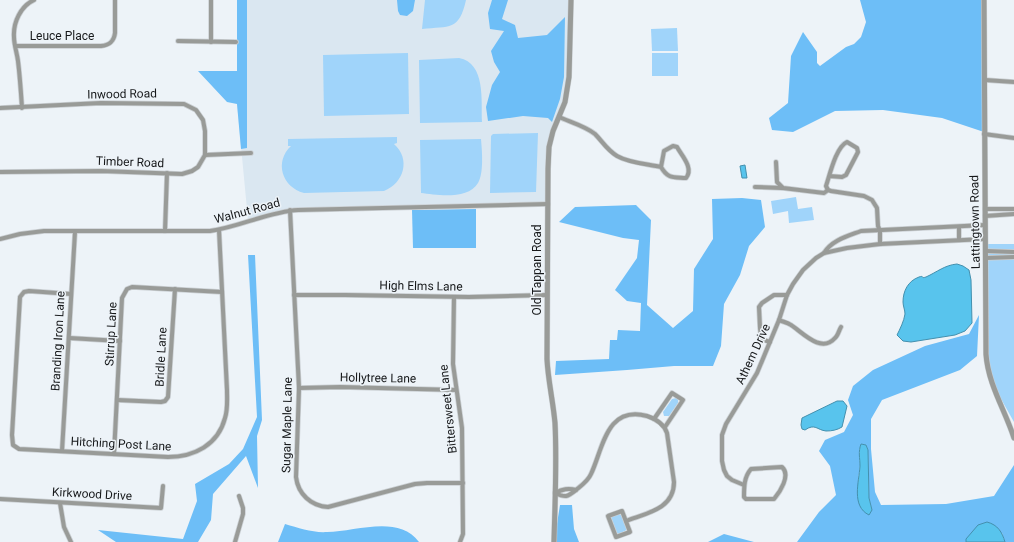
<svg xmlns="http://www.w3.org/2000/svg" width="1014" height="542" font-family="Roboto,sans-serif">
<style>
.built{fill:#dae7f1}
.green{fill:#a0d4fa}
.forest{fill:#6dbef7;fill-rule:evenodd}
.water{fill:#58c4ed;stroke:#4490ae}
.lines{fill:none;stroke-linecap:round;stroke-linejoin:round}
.minor-casing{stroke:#cbd0d4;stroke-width:5.5}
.tertiary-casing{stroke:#cbd0d4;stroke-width:6}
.minor{stroke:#999b98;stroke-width:4}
.tertiary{stroke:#999b98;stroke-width:5}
.labels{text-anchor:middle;stroke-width:3;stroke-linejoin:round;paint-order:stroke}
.street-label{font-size:12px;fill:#16181a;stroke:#edf3f8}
</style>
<rect width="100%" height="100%" fill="#edf3f8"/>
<!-- built -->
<path class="built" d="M237 0H569L568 77 564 100 547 144 546 202 290 209 248 220 237 104Z"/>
<!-- green -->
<g class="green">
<path d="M425 0H466C459 31 450 26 422 29Z"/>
<path d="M677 28 678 51H652L651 29Z"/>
<path d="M408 53 409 114 324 116 323 55Z"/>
<rect x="652" y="53" width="26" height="23"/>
<path d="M459 58C486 63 481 101 482 122L420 123 419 60Z"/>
<path d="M538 133 536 192 490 193 491 136 493 134Z"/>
<path d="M397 137V143L394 144C411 159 404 183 384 191L304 193C282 187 274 162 291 146H288V139Z"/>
<path d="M481 139C482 151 484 173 478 183 468 200 437 195 421 193L420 140Z"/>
<path d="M796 197 798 209 812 207 814 220 789 223 788 211 773 214 771 201Z"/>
<path d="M986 244H1014V422L991 381 988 368Z"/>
<path d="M676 398 678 399V403L669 416H664L663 412 672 399Z"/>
<path d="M619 514 621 515 627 529 625 531 618 534 616 532 611 517Z"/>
</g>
<!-- forest -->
<g class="forest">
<path d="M237 0H247V148L241 149 237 104 227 102 198 71H237Z"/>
<path d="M397 0H415L413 11 407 16 400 15 398 11Z"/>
<path d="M492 0H508L502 19 515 25 518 38 547 35 565 17 564 77 560 99 552 122 548 118 523 116 488 121 486 107 492 85 500 72 494 62 491 51 504 31 490 29 488 13Z"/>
<path d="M860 0H983L984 132 942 118 883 110 835 111 793 132 772 130 769 118 788 103 791 56 803 32 817 52V63L820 66 846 47 854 44 861 37 866 22Z"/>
<path d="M742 198 761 200 765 227 749 246 740 275 724 304 721 346 713 366H674L627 370 555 375 556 361 609 359 610 340H617L618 330 640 331 641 303 627 301 615 290 637 258 639 240 623 238 559 222 575 207 636 205 651 220 647 305 673 328 693 311 694 269 713 239 712 199Z"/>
<path d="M476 209V248H413L412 210Z"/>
<path d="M248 255H255L262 420 257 436 258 488 246 456 213 494 211 520 198 542H116L98 530 183 539 197 501 195 484 229 464 243 449 257 417Z"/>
<path d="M979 315 977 356 960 370 882 400 871 419V449L875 492 881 505 946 504 994 496 1014 465V542H1005L1002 533 966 539V542H797L819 512 836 495 830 466 819 451 825 440 844 432 853 415 848 400 853 386 873 370 925 346 969 334ZM861 444 866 445 868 450 869 498 872 510 858 481 860 465 859 451Z"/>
<path d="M560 505H572L574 529 579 542H554Z"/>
<path d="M285 524C299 528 313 533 327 532 355 532 398 514 419 542H278Z"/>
<path d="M724 534 754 542H708Z"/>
</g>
<!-- water -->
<g class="water">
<path d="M745 165 747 178H742L740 166Z"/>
<path d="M957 264 963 266 969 270 971 280 972 323 965 331 955 335 911 342 903 341 897 335C900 329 904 321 905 314 905 310 903 306 903 302 903 291 908 281 919 277 925 275 920 279 926 277 937 272 945 265 957 264Z"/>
<path d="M837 401H843L847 406 842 427C837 430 832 431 826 431 817 430 815 423 805 430L802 429 801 425 802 418Z"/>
<path d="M861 444 866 445 868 450 869 498 872 510 869 515C851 506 859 482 860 466 860 458 858 452 861 444Z"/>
<path d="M987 522C998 525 1002 532 1005 542H966V539L978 525Z"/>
</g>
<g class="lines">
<defs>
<g id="minor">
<path d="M178 41 236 42"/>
<path d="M211 42V0"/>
<path d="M16 46H101C110 45 114 41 115 33V0"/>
<path d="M985 80 1014 82"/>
<path d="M0 108 101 103 184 104 196 110 203 120 205 131V155L198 167 192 171 182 174 101 171 0 172"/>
<path d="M22 108C21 93 20 77 18 61 17 53 14 45 14 37 13 22 21 6 34 0"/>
<path d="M559 117C570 122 585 126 595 134 602 141 607 150 617 156 629 163 647 164 661 167 668 179 673 177 686 178 694 168 682 156 677 147L673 146 664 151 661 167"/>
<path d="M984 134 1014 138"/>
<path d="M205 155 251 153"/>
<path d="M776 162 777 182 783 188 824 193 828 190"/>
<path d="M829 176 842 177 846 175 858 152 857 148 847 142C836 147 830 174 826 186L828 190 831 191 864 196 872 200 877 208 878 226 880 231V244"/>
<path d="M755 187 782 188"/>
<path d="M985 209H1014"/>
<path d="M290 210 299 388 296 477C298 494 311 506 328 507L415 484 427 483H463"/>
<path d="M985 216 1014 214"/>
<path d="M959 227V240"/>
<path d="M165 231 167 173"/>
<path d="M0 239 20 234 44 231H210C240 227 267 212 298 210L548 204"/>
<path d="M986 251 1014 252"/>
<path d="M824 253C832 240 848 236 861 231L985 225"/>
<path d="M986 258 1014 257"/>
<path d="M71 294 29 291 24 292 20 297 12 435 13 445 19 449 168 457C194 457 218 445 225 418 228 409 227 399 227 390L219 230"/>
<path d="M294 295H345L469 297 547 295"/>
<path d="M454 297 453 364 462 428 463 534 460 542"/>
<path d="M779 320C783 322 787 322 791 325 802 332 821 354 835 338 838 336 839 330 841 327"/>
<path d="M69 338 120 341"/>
<path d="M770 342 764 340 761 336 760 328 759 307 762 303 774 295H787"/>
<path d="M299 388 340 387 456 390"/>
<path d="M117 400 161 402 165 401 168 397 175 289"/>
<path d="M654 419 672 393 683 400 665 427"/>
<path d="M62 451 75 232"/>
<path d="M114 454 122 298 127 289 132 287 222 292"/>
<path d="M782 467C791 475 780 492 774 499H746L744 497C744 487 744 477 751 469Z"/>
<path d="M744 485 732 480 727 476 724 470 722 461V435L726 424 757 373 779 320 787 295 793 284 803 270 816 258 824 253 847 248 880 244 985 239"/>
<path d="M555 493C566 498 567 497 576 490 582 485 588 481 591 474 603 449 606 405 647 416 656 419 664 424 667 433L674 482C674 509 647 513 626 521"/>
<path d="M555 493C563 489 568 488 576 490"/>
<path d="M0 499 161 508 163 486"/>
<path d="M60 503 64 527 71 542"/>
<path d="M622 511 630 532 616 537 608 516Z"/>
<path d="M235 542 243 514V508L239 496"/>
</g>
<g id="tertiary">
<path d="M984 0 986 354C988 384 1005 410 1014 438"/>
<path d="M554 542C555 502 557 462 555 423 553 401 548 380 547 359L548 169 549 147 553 131 565 102 569 77 571 0"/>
</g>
</defs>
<!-- minor casing -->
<use href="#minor" class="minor-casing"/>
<!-- tertiary casing -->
<use href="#tertiary" class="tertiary-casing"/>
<!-- minor -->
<use href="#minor" class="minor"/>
<!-- tertiary -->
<use href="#tertiary" class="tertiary"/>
</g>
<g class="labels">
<!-- street labels -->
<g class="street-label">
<text x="62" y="40">Leuce Place</text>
<text transform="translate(122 94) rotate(-1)" y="4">Inwood Road</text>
<text transform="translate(130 162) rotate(2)" y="4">Timber Road</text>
<text transform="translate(247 211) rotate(-15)" y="4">Walnut Road</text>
<text transform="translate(975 222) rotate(-91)" y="4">Lattingtown Road</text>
<text transform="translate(537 270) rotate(-90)" y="4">Old Tappan Road</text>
<text transform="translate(421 286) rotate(1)" y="4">High Elms Lane</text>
<text transform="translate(111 334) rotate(-87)" y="4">Stirrup Lane</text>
<text transform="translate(58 341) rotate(-87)" y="4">Branding Iron Lane</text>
<text transform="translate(753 354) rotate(-65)" y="4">Athem Drive</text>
<text transform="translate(161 357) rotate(-87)" y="4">Bridle Lane</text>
<text transform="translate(378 378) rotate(1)" y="4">Hollytree Lane</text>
<text transform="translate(448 409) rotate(-96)" y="4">Bittersweet Lane</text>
<text transform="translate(287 425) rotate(-89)" y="4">Sugar Maple Lane</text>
<text transform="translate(121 444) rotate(3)" y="4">Hitching Post Lane</text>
<text transform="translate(92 494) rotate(3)" y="4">Kirkwood Drive</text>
</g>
</g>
</svg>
